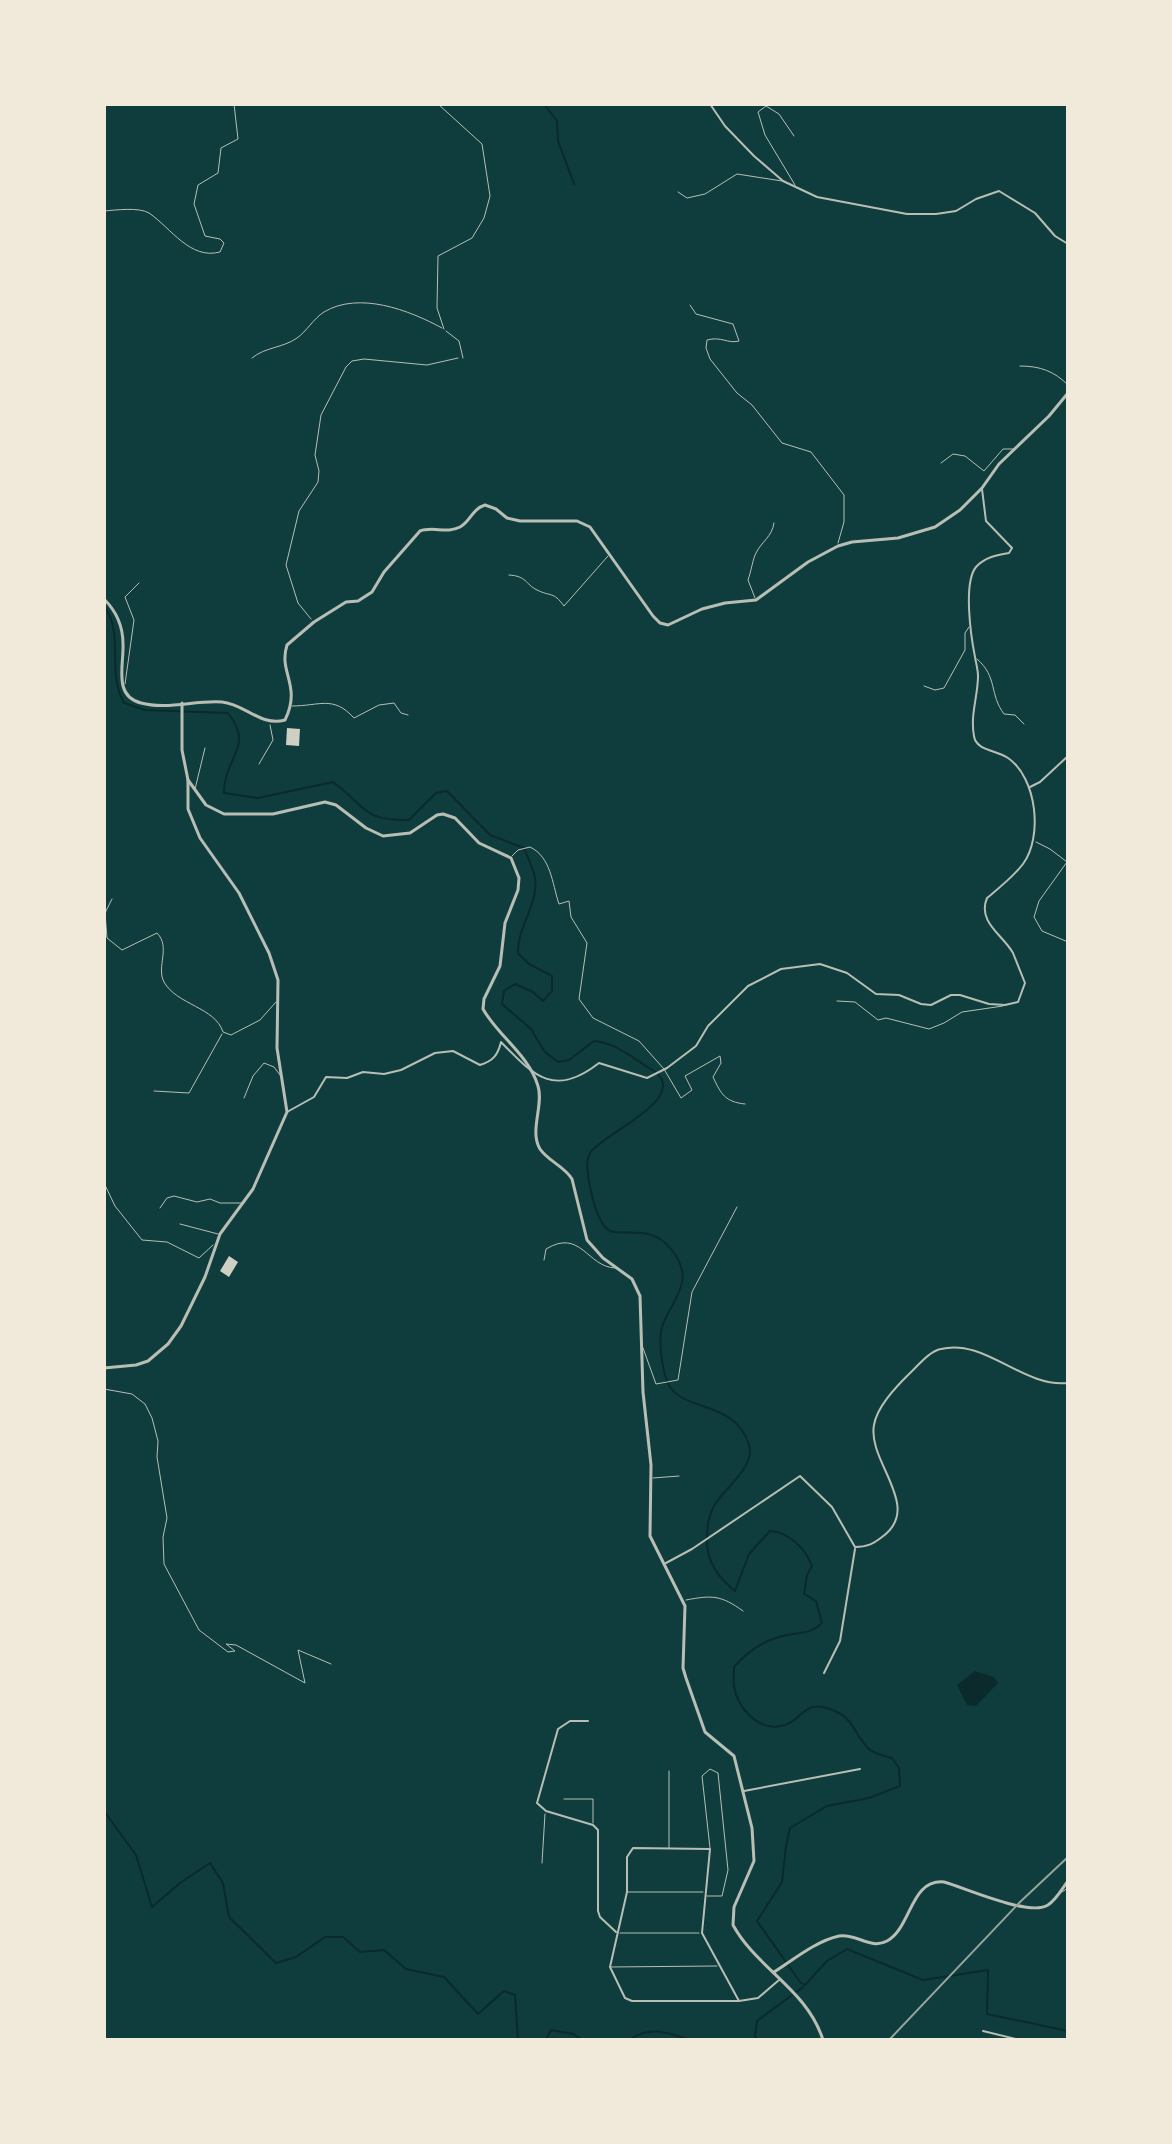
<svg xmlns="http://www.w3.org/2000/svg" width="1172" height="2144" font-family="'Fira Sans Condensed',sans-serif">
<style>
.water{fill:#0a2a2b}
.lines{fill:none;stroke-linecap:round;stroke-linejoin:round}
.stream{stroke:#0a2a2b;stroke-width:2}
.building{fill:#cfcfc3}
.service{stroke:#b8beb3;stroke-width:1}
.minor{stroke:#b8beb3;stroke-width:2}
.tertiary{stroke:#b8beb3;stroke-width:3}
.rail{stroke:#97a49c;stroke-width:2}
</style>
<rect width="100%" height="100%" fill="#0f3d3e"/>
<!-- water -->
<path class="water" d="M975 1671 994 1677 998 1683 976 1706 967 1705 957 1685Z"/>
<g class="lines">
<!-- stream -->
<g class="stream">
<path d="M544 104 557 121 558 141 574 184"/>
<path d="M104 605C125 637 106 670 124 703L145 710 228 713C255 747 224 757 224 793L258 798 333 782C366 806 362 821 409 820L436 793 447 791 490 835 524 848C527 857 534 869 535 878 539 904 517 927 518 953L529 964 552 976V991L543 1001 533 992 515 984 504 991 502 1004 531 1029 544 1051 558 1062 569 1060 594 1041C614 1043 626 1053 643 1064 647 1067 654 1070 658 1074 684 1102 601 1135 590 1153 585 1163 588 1172 589 1182 592 1196 596 1217 606 1228 617 1240 649 1221 671 1249 698 1282 671 1299 662 1327 658 1341 662 1367 667 1381 679 1414 734 1397 749 1445 756 1467 724 1488 714 1506 708 1517 707 1527 707 1541 707 1563 719 1578 735 1591L749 1554 770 1531C789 1532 806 1549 812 1566L807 1575 804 1594 816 1601 822 1623C810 1634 803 1632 787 1635 765 1639 749 1650 734 1667 734 1673 733 1680 734 1686 737 1707 758 1731 781 1726 804 1722 802 1695 837 1712 853 1719 857 1738 869 1749 874 1754 885 1756 892 1758L899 1768 900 1786 869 1798 827 1806 790 1828 786 1846 782 1882 757 1921 800 1982 805 1985 827 1961 847 1949 923 1980 988 1970 987 2014 1068 2031"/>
<path d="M104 1811 136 1855 152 1907 180 1883 210 1863 223 1883 229 1917 276 1963 296 1957 325 1937H343L360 1952 384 1950 406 1969 444 1977 478 2014 504 1991 515 1995 518 2040"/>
<path d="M546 2040 551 2030 573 2034 583 2040"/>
<path d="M629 2040C650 2025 668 2033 691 2040"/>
<path d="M759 2040 755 2037 757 2021 803 1987"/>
</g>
</g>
<!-- building -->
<g class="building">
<path d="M287 728 300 729 299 746 286 745Z"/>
<path d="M229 1256 238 1262 229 1277 220 1271Z"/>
</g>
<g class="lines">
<!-- service -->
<g class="service">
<path d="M438 104 482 144 490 196 484 218 472 238 438 256 437 308 444 329"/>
<path d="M794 136 779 114 766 106 758 112 765 135 795 185"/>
<path d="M678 192 687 198 705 194 737 174 782 181"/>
<path d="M104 211C116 210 139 207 149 213 171 228 190 260 220 252L224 243 220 239 205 236 194 204 198 185 218 173 221 148 238 139 234 104"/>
<path d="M690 305 696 314 733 324 739 341C728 344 721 336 707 340L706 348 710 359 737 393 752 405 782 443 811 452 844 495V522L838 543"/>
<path d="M446 331 459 341 463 358"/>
<path d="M252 358C265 347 283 348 297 338 307 331 313 319 324 312 359 291 409 310 442 328"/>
<path d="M1020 366C1040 366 1054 371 1068 385"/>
<path d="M941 463 953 454 965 456 984 471 1003 449H1013"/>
<path d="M509 575C527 576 525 584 537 590 551 597 553 591 564 606L608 556"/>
<path d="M755 598 748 580C751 572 753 558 756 553 762 541 772 537 774 523"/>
<path d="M311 619 298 603 286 565 299 511 318 482 319 471 315 455 321 415 346 367 352 361 364 359 427 365 458 358"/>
<path d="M977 659C998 677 989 694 1004 714L1015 715 1024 724"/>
<path d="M125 684 134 620 125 597 139 583"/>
<path d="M924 686 935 690 944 688 965 650V633L969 627"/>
<path d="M292 706C320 706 333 695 354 718L379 705 394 703 401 713 408 715"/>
<path d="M259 764 273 740 270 725"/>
<path d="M195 789 205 748"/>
<path d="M1036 842 1050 849 1067 862 1039 901 1034 917 1042 931 1068 942"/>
<path d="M512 856 518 850 530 847C551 857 552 883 559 904L569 901 571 917 587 943 579 999 593 1018 639 1041 664 1069 681 1098 692 1090 685 1076 720 1056 721 1063 713 1077C721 1094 725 1102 745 1104"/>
<path d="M112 899 105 913 107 938 122 950 157 933C171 947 156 967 164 982 177 1005 215 1007 223 1032L231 1035 260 1020 276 1002"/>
<path d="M837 1001 855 1002 878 1020 886 1018 929 1029 944 1023 962 1012 1003 1006"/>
<path d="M154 1091 189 1093 222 1034"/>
<path d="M244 1098 253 1076 264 1063 274 1067 280 1075"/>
<path d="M104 1183 115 1206 142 1240 167 1242 199 1258 213 1245"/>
<path d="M160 1208 167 1198 174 1196 197 1202 210 1199 220 1203H242"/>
<path d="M180 1224 218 1234"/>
<path d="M544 1260 546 1249C581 1228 587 1267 615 1268"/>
<path d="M643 1348 656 1384 678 1380 692 1292 737 1207"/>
<path d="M104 1389 132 1394 145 1404 152 1418 158 1441 157 1457 167 1518 163 1537 164 1564 199 1630 228 1652 235 1651 226 1644 236 1645 305 1683 298 1650 331 1664"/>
<path d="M653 1478 679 1476"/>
<path d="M686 1600C712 1595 721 1595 743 1611"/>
<path d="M669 1771V1848"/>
<path d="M564 1799H593V1823"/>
<path d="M542 1863 545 1814"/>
<path d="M628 1892H703"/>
<path d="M1062 1892 1068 1888"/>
<path d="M707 1896H722L728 1870 718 1773 710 1769 702 1776 710 1848"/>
<path d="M620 1933H699"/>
<path d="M610 1967 717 1966"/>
</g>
<!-- minor -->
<g class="minor">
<path d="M710 104 725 126 754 156 783 181 817 197 907 214H936L956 211 976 199 999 191 1035 213 1055 236 1068 244"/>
<path d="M1030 787 1040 782 1068 756"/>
<path d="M287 1112 314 1097 326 1077 347 1078 363 1072 384 1074 401 1070 435 1053 453 1051 480 1065C493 1061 498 1055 501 1042 534 1076 554 1098 599 1063L647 1078 667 1068 696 1046 708 1026 748 986 781 969 820 964 847 973 876 994 899 995 921 1004 931 1005 951 995H960L989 1004 1005 1005 1018 1002 1025 983C1021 973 1017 963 1013 953 1003 935 977 922 987 898 999 888 1013 877 1023 864 1043 837 1037 778 1008 758 997 750 976 751 974 736 970 715 978 696 978 676 978 670 976 663 975 657 971 637 963 583 976 567 985 557 997 555 1009 553L1012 548 986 521 982 489"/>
<path d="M666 1563 692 1549 800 1476 832 1507 855 1547C867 1547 873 1544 882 1537 924 1507 867 1462 874 1425 877 1407 895 1388 908 1375 917 1367 929 1351 941 1349 985 1338 1023 1388 1068 1383"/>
<path d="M824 1673 840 1641 855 1549"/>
<path d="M588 1721H570L558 1729 537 1803 546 1811 593 1825 598 1830V1911L600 1917 616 1932"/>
<path d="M744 1791 860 1769"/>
<path d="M739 2001 702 1933 710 1849 633 1848 627 1857V1892L610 1967 625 1998 632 2001H739L758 1998 779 1980"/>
<path d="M983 2031 1020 2040"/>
</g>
<!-- tertiary -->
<g class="tertiary">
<path d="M104 599C116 611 123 627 123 644 124 665 113 696 141 703 167 710 195 700 222 702 245 704 261 727 285 720 302 685 278 673 287 645L314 622 346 602 358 601 372 592 384 572 420 531C433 526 447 534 460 527 470 522 472 509 485 505L496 509 507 518 520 521H577L590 527 653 616 660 623 668 625 702 609 725 603 756 600 808 562 838 546 852 542 898 538 935 527 960 510 982 488 999 464 1049 416 1068 393"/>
<path d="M188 780 206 805 224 814H273L325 802 336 805 366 828 383 836 410 833 437 815 443 814 455 818 479 843 511 858 519 878 518 890 505 923 500 966 484 999 483 1009C498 1036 529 1055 538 1086 544 1105 529 1131 540 1149 548 1161 564 1166 572 1179L587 1240 603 1258 632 1279 640 1296 643 1392 651 1465 650 1536 685 1606 683 1668 686 1678 705 1732 734 1756 752 1828 754 1861 734 1907 733 1925C757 1969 807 1989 823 2040"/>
<path d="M104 1368 136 1365 148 1361 168 1344 181 1326 205 1277 220 1234 253 1189 287 1112 277 1048 278 980 269 953 239 893 200 838 188 809V780L182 750V703"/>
<path d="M774 1972C793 1960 816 1941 839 1936 856 1933 871 1950 887 1941 912 1927 910 1879 944 1882 966 1888 1029 1917 1048 1905 1056 1900 1062 1889 1068 1881"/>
</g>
<!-- rail -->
<path class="rail" d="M889 2040 1020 1902 1068 1857"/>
</g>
<!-- border -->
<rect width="1172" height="2144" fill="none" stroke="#f1e9da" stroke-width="212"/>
</svg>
